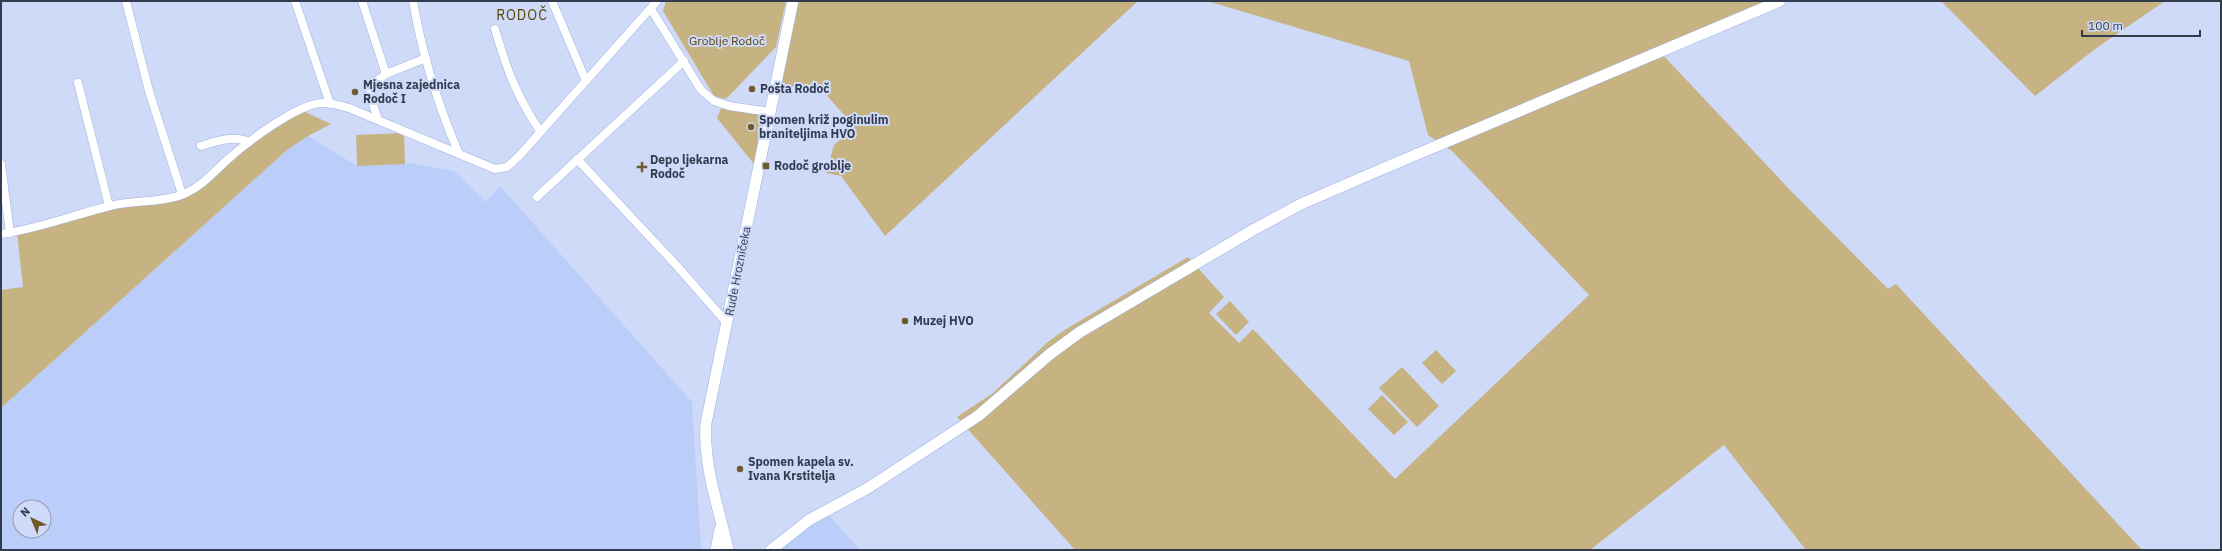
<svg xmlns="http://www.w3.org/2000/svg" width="2222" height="551" font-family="'IBM Plex Sans',sans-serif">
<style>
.built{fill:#bbcefa;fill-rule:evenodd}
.green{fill:#c7b282}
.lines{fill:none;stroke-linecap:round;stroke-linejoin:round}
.street-casing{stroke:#9db1e0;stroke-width:9}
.secondary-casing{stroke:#9db1e0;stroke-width:12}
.street{stroke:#fff;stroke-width:8}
.secondary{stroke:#fff;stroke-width:11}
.poi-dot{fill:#6f5a29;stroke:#cedaf8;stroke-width:1.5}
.labels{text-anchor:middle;stroke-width:4;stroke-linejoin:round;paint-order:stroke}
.park-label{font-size:12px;fill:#594408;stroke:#cedaf8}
.poi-label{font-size:12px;font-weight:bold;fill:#333b4f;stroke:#cedaf8;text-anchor:start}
.street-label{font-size:12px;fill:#333b4f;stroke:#cedaf8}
.quarter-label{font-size:14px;letter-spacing:1px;fill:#5a4403;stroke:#cedaf8}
</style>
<rect width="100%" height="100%" fill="#cedaf8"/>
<!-- built -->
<g class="built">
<path d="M308 136 357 166 410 163 454 171 486 202 500 186 692 402 701 550H1V408L287 150ZM20 507H44V531H20Z"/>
<path d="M825 511 860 550H771Z"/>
</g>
<!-- green -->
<g class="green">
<path d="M666 1H786L776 47 726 99 714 96 663 11Z"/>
<path d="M793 1H1138L885 236 841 176 826 173 834 145 855 127 813 80 808 89 776 84Z"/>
<path d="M1207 1H1780L1660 52 1791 191 1888 289 1896 284 2142 550H1806L1724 445 1590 550H1075L957 417 993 393 1049 341 1066 329 1188 257 1224 297 1209 313 1239 343 1253 329 1395 479 1589 295 1452 151 1428 135 1409 61Z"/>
<path d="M1941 1H2165L2095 49 2035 96Z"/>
<path d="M723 104 770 112 760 162 754 164 717 118Z"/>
<path d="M301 110 331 124 308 136 287 150 1 408V290L23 287 17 233 112 209 177 198 249 145Z"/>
<path d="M404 133 405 164 357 166 356 135Z"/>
<path d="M1230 301 1249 322 1236 335 1216 314Z"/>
<path d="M1436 350 1456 371 1442 384 1422 363Z"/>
<path d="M1402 367 1439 406 1417 427 1379 388Z"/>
<path d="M1382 395 1408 422 1394 435 1368 409Z"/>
</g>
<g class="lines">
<defs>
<g id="street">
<path d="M126 1 149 91 182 194"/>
<path d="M295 1 330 104"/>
<path d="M362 1 386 74"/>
<path d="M413 1C422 54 438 105 459 154"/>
<path d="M552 1 586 81"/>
<path d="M651 9 701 90 714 101 729 106 770 112"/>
<path d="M495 29C507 70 516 95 540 131"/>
<path d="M78 83 109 206"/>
<path d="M378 119 370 96 371 85 386 74 426 58"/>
<path d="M201 146C217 141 234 135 249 142"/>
<path d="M577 159 677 266 727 323"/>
<path d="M1 164 10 233"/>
<path d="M537 197 684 61"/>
<path d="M1 234C38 229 73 215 110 206 134 200 161 203 184 194 202 186 214 172 227 160 246 143 300 101 325 103 333 103 341 106 349 108L495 169 507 167 520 155 657 1"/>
</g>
<g id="secondary">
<path d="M716 550 720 529"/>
<path d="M728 550C719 508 703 466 706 423L793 1"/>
<path d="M771 550 809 520 868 488 978 416 1050 354 1080 332 1253 230 1301 204 1382 169 1780 1"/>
</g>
</defs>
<!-- street casing -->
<use href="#street" class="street-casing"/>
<!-- secondary casing -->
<use href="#secondary" class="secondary-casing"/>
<!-- street -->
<use href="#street" class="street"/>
<!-- secondary -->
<use href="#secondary" class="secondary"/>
</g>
<!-- markers -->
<g class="poi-dot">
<circle cx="752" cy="89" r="4"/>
<circle cx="355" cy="92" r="4"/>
<circle cx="751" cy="127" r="4"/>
<rect x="762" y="162" width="8" height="8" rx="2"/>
<path d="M640 161h4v4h4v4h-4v4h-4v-4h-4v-4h4z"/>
<circle cx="905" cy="321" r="4"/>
<circle cx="740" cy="469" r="4"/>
</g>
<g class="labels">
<!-- park labels -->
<g class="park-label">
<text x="727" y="45">Groblje Rodoč</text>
</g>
<!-- poi labels -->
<g class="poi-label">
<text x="363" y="89">Mjesna zajednica<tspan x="363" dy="14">Rodoč I</tspan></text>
<text x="760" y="93">Pošta Rodoč</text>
<text x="759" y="124">Spomen križ poginulim<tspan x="759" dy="14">braniteljima HVO</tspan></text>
<text x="650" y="164">Depo ljekarna<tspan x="650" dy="14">Rodoč</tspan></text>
<text x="774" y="170">Rodoč groblje</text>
<text x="913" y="325">Muzej HVO</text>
<text x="748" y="466">Spomen kapela sv.<tspan x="748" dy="14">Ivana Krstitelja</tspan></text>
</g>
<!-- street labels -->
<g class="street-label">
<text transform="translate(738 271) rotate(-79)" y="4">Rude Hrozničeka</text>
</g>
<!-- quarter labels -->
<g class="quarter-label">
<text x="522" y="20">RODOČ</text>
</g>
</g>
<!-- border -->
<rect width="2222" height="551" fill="none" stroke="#333b4f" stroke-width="4"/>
<!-- north arrow -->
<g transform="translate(32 519) rotate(316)"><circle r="19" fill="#cedaf8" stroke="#909ab4"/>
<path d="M0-3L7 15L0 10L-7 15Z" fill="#6f5a29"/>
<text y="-6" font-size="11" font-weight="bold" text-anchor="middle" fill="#333b4f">N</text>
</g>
<!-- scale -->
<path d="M2082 30v6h118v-6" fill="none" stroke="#333b4f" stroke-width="2"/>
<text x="2088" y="30" font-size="12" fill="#333b4f" stroke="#cedaf8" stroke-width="3" paint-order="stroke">100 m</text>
</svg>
